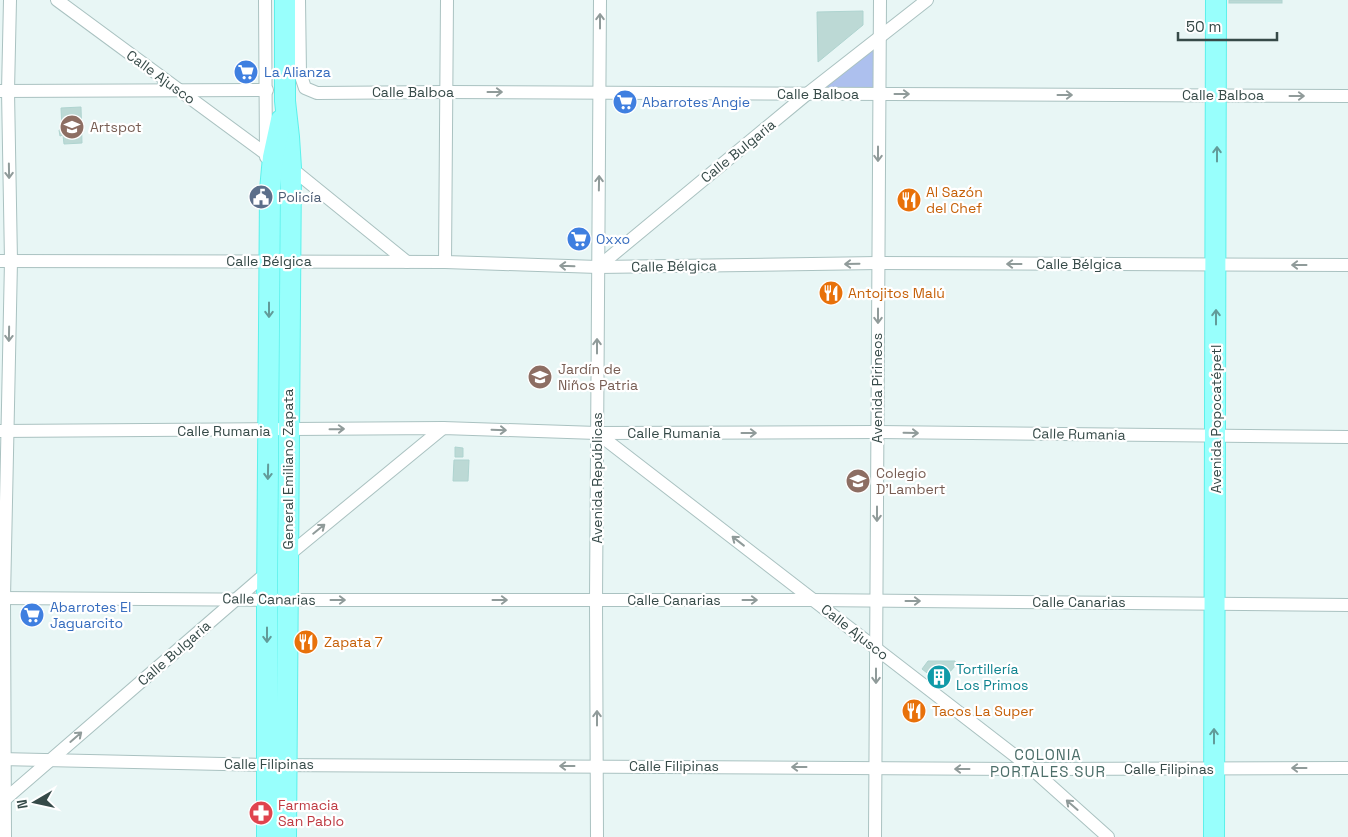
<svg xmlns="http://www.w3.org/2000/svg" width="1348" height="837" font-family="'Space Grotesk',sans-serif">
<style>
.green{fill:#adc0ee}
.building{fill:#bcd9d5;stroke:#afd4d0}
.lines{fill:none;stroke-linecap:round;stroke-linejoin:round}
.street-casing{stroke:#aac2c1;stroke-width:14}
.primary-casing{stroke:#5cf1eb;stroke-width:22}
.street{stroke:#fff;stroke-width:12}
.primary{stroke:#98fffc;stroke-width:20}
.oneway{stroke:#909b9a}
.oneway2{stroke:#629b99}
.labels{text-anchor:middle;stroke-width:4.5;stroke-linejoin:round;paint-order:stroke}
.shop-label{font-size:14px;fill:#366cbe;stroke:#fff;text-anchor:start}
.street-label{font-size:14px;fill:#364a48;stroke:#fff}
.education-label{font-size:14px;fill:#785e54;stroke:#fff;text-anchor:start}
.food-label{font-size:14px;fill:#c56008;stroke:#fff;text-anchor:start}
.service-label{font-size:14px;fill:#4e5e75;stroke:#fff;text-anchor:start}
.culture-label{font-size:14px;fill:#0d838f;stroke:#fff;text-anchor:start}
.health-label{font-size:14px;fill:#be3a42;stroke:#fff;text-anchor:start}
.neighbourhood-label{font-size:15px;letter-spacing:1px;fill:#4c6e69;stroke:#fff}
</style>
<rect width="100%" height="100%" fill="#e8f6f5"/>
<!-- green -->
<path class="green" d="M879 38 877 94H807Z"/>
<!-- building -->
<g class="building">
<rect x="1229" y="0" width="53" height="3"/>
<path d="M863 11V25L818 62 817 12Z"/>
<path d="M81 107 82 143 64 144 63 135 60 136 59 130 62 129 61 108Z"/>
<path d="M455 447 463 448V457H455Z"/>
<path d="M454 460H469L468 481H453Z"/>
<path d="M928 661H955L956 665 940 683 922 669Z"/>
</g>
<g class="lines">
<defs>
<g id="street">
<path d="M57 0 266 154"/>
<path d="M265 0 266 157"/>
<path d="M299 0 300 73 305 88 317 93 446 92 1348 96"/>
<path d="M0 91 267 90"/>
<path d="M291 168 407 262"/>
<path d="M0 261 445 262 598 267 878 263 1348 265"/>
<path d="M445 262 447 0"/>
<path d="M598 267 807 94 927 0"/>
<path d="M0 431 443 428 597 433 877 432 1348 437"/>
<path d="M597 433 1032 769 1108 837"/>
<path d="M286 557 443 428"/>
<path d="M0 598 287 600H814L1348 605"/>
<path d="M0 759 267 765 1032 769 1348 768"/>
<path d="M2 802 270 570"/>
<path d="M5 837 4 598 11 261 8 91 10 0"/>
<path d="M597 837 596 601 600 0"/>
<path d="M875 837 880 0"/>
</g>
<g id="primary">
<path d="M285 0V101L289 137 291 168 286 837"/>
<path d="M267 837V600L270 190 273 157 281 120"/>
<path d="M1214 837 1216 0"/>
</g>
</defs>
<!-- street casing -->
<use href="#street" class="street-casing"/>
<!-- primary casing -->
<use href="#primary" class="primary-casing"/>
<!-- street -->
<use href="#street" class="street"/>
<!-- primary -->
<use href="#primary" class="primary"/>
</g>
<!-- one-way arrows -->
<defs><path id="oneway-shaft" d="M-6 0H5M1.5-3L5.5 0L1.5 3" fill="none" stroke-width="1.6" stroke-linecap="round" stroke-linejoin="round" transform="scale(1.25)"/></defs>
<g class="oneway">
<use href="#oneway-shaft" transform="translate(600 21) rotate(-90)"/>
<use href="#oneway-shaft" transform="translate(495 92)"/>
<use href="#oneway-shaft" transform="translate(902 94)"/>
<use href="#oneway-shaft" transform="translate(1065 95)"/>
<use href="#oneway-shaft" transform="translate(1297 96)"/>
<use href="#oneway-shaft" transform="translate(878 154) rotate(90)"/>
<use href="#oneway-shaft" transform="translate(9 171) rotate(89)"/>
<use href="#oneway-shaft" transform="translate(599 183) rotate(-89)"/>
<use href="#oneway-shaft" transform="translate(852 264) rotate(179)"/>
<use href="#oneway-shaft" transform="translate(1014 264) rotate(-180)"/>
<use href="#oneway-shaft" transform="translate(1299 265) rotate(-180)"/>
<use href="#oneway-shaft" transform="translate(567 266) rotate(-178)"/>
<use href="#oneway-shaft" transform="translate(878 316) rotate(90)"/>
<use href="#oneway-shaft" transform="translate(9 334) rotate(91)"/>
<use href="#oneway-shaft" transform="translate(597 346) rotate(-90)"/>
<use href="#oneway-shaft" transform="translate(337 429) rotate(-1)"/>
<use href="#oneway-shaft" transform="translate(499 430) rotate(2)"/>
<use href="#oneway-shaft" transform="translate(749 433)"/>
<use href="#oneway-shaft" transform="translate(911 433) rotate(1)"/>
<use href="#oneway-shaft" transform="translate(877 514) rotate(90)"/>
<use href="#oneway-shaft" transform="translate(319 529) rotate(-39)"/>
<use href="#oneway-shaft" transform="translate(738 541) rotate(-142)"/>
<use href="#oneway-shaft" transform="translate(338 600)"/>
<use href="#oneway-shaft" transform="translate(500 600)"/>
<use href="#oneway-shaft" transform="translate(750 600)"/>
<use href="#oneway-shaft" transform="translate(913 601)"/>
<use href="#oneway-shaft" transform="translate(876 676) rotate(90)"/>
<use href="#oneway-shaft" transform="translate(597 718) rotate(-90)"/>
<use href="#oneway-shaft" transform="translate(76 737) rotate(-41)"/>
<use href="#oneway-shaft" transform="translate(567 766) rotate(-180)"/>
<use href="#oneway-shaft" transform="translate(799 767) rotate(-180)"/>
<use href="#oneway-shaft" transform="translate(1299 768) rotate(180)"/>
<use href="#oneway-shaft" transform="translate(962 769) rotate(-180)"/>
<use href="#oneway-shaft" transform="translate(1072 805) rotate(-139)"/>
</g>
<g class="oneway2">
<use href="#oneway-shaft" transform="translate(1217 154) rotate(-90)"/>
<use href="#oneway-shaft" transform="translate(269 310) rotate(90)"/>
<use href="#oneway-shaft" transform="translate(1216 317) rotate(-90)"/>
<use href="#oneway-shaft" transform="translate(268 472) rotate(91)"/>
<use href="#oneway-shaft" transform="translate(267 635) rotate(90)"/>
<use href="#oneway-shaft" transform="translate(1214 736) rotate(-90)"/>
</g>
<!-- icons -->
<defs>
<symbol id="supermarket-disc" viewBox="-11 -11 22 22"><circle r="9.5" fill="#3f7fe0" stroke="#fff"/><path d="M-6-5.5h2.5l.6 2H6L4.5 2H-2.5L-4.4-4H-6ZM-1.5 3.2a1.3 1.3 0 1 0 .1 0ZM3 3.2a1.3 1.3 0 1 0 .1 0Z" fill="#fff"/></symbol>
<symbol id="school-disc" viewBox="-11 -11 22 22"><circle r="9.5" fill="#8d6e63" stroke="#fff"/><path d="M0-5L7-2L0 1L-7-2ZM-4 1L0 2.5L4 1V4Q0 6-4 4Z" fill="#fff"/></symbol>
<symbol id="civic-disc" viewBox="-11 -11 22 22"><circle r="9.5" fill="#5c6f8a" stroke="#fff"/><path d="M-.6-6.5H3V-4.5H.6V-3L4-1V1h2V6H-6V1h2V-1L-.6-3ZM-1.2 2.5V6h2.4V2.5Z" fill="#fff"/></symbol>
<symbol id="restaurant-disc" viewBox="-11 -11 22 22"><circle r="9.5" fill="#e8710a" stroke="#fff"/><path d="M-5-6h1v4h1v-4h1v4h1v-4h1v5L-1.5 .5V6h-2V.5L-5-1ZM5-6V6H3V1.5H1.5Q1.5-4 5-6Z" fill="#fff"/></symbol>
<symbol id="building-disc" viewBox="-11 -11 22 22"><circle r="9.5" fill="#0f9aa8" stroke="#fff"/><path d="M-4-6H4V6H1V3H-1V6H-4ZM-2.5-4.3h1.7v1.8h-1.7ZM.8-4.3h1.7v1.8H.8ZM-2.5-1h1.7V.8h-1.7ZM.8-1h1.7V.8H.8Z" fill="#fff"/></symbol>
<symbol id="pharmacy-disc" viewBox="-11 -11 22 22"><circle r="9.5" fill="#e0444e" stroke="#fff"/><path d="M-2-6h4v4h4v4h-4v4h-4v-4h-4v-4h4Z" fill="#fff"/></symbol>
</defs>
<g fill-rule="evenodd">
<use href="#supermarket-disc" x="232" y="58" width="28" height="28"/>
<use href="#supermarket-disc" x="611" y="88" width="28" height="28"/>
<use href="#school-disc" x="58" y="113" width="28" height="28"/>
<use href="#civic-disc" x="247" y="183" width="28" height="28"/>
<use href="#restaurant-disc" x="895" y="186" width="28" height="28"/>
<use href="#supermarket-disc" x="565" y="225" width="28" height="28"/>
<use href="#restaurant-disc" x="817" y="279" width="28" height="28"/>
<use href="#school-disc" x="526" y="363" width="28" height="28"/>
<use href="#school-disc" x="844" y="467" width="28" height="28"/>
<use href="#supermarket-disc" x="18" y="601" width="28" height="28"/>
<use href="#restaurant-disc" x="292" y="628" width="28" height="28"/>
<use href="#building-disc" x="925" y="663" width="28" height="28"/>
<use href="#restaurant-disc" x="900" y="697" width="28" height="28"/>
<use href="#pharmacy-disc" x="247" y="799" width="28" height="28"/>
</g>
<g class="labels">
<!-- shop labels -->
<g class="shop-label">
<text x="264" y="77">La Alianza</text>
<text x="642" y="107">Abarrotes Angie</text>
<text x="596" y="244">Oxxo</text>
<text x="50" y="612">Abarrotes El<tspan x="50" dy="16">Jaguarcito</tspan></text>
</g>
<!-- street labels -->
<g class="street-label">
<text transform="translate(161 77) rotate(36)" y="5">Calle Ajusco</text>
<text x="413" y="97">Calle Balboa</text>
<text x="818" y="99">Calle Balboa</text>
<text x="1223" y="100">Calle Balboa</text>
<text transform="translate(738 151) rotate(-39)" y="5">Calle Bulgaria</text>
<text x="269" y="266">Calle Bélgica</text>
<text x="1079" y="269">Calle Bélgica</text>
<text transform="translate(674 266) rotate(-1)" y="5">Calle Bélgica</text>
<text transform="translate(877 388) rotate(-90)" y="5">Avenida Pirineos</text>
<text transform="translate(1216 419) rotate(-90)" y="5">Avenida Popocatépetl</text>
<text x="224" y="436">Calle Rumania</text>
<text x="674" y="438">Calle Rumania</text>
<text transform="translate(1079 434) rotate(1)" y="5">Calle Rumania</text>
<text transform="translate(288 469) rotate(-90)" y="5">General Emiliano Zapata</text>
<text transform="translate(597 478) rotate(-90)" y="5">Avenida Repúblicas</text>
<text transform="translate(269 599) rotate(1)" y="5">Calle Canarias</text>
<text x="674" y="605">Calle Canarias</text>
<text x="1079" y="607">Calle Canarias</text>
<text transform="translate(855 632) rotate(38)" y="5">Calle Ajusco</text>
<text transform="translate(174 653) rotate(-41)" y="5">Calle Bulgaria</text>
<text x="269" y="769">Calle Filipinas</text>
<text x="674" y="771">Calle Filipinas</text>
<text x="1169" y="774">Calle Filipinas</text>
</g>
<!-- education labels -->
<g class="education-label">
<text x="90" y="132">Artspot</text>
<text x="558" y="374">Jardín de<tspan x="558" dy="16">Niños Patria</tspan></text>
<text x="876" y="478">Colegio<tspan x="876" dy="16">D'Lambert</tspan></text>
</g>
<!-- food labels -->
<g class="food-label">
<text x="926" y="197">Al Sazón<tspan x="926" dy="16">del Chef</tspan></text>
<text x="848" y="298">Antojitos Malú</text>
<text x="324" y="647">Zapata 7</text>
<text x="932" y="716">Tacos La Super</text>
</g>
<!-- service labels -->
<g class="service-label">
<text x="278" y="202">Policía</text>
</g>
<!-- culture labels -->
<g class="culture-label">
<text x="956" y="674">Tortillería<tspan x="956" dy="16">Los Primos</tspan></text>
</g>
<!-- health labels -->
<g class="health-label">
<text x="278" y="810">Farmacia<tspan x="278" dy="16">San Pablo</tspan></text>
</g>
<!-- neighbourhood labels -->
<g class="neighbourhood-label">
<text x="1048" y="760">COLONIA<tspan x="1048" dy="17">PORTALES SUR</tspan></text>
</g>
</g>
<!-- north arrow -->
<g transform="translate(35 802) rotate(261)" stroke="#ffffff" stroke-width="4" paint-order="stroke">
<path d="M0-4L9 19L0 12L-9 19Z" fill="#364a48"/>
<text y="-8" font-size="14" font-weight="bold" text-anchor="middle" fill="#364a48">N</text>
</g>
<!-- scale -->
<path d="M1178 32v8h99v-8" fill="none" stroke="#364a48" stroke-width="2.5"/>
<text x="1186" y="32" font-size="15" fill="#364a48" stroke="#ffffff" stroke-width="4" paint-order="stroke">50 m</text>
</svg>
